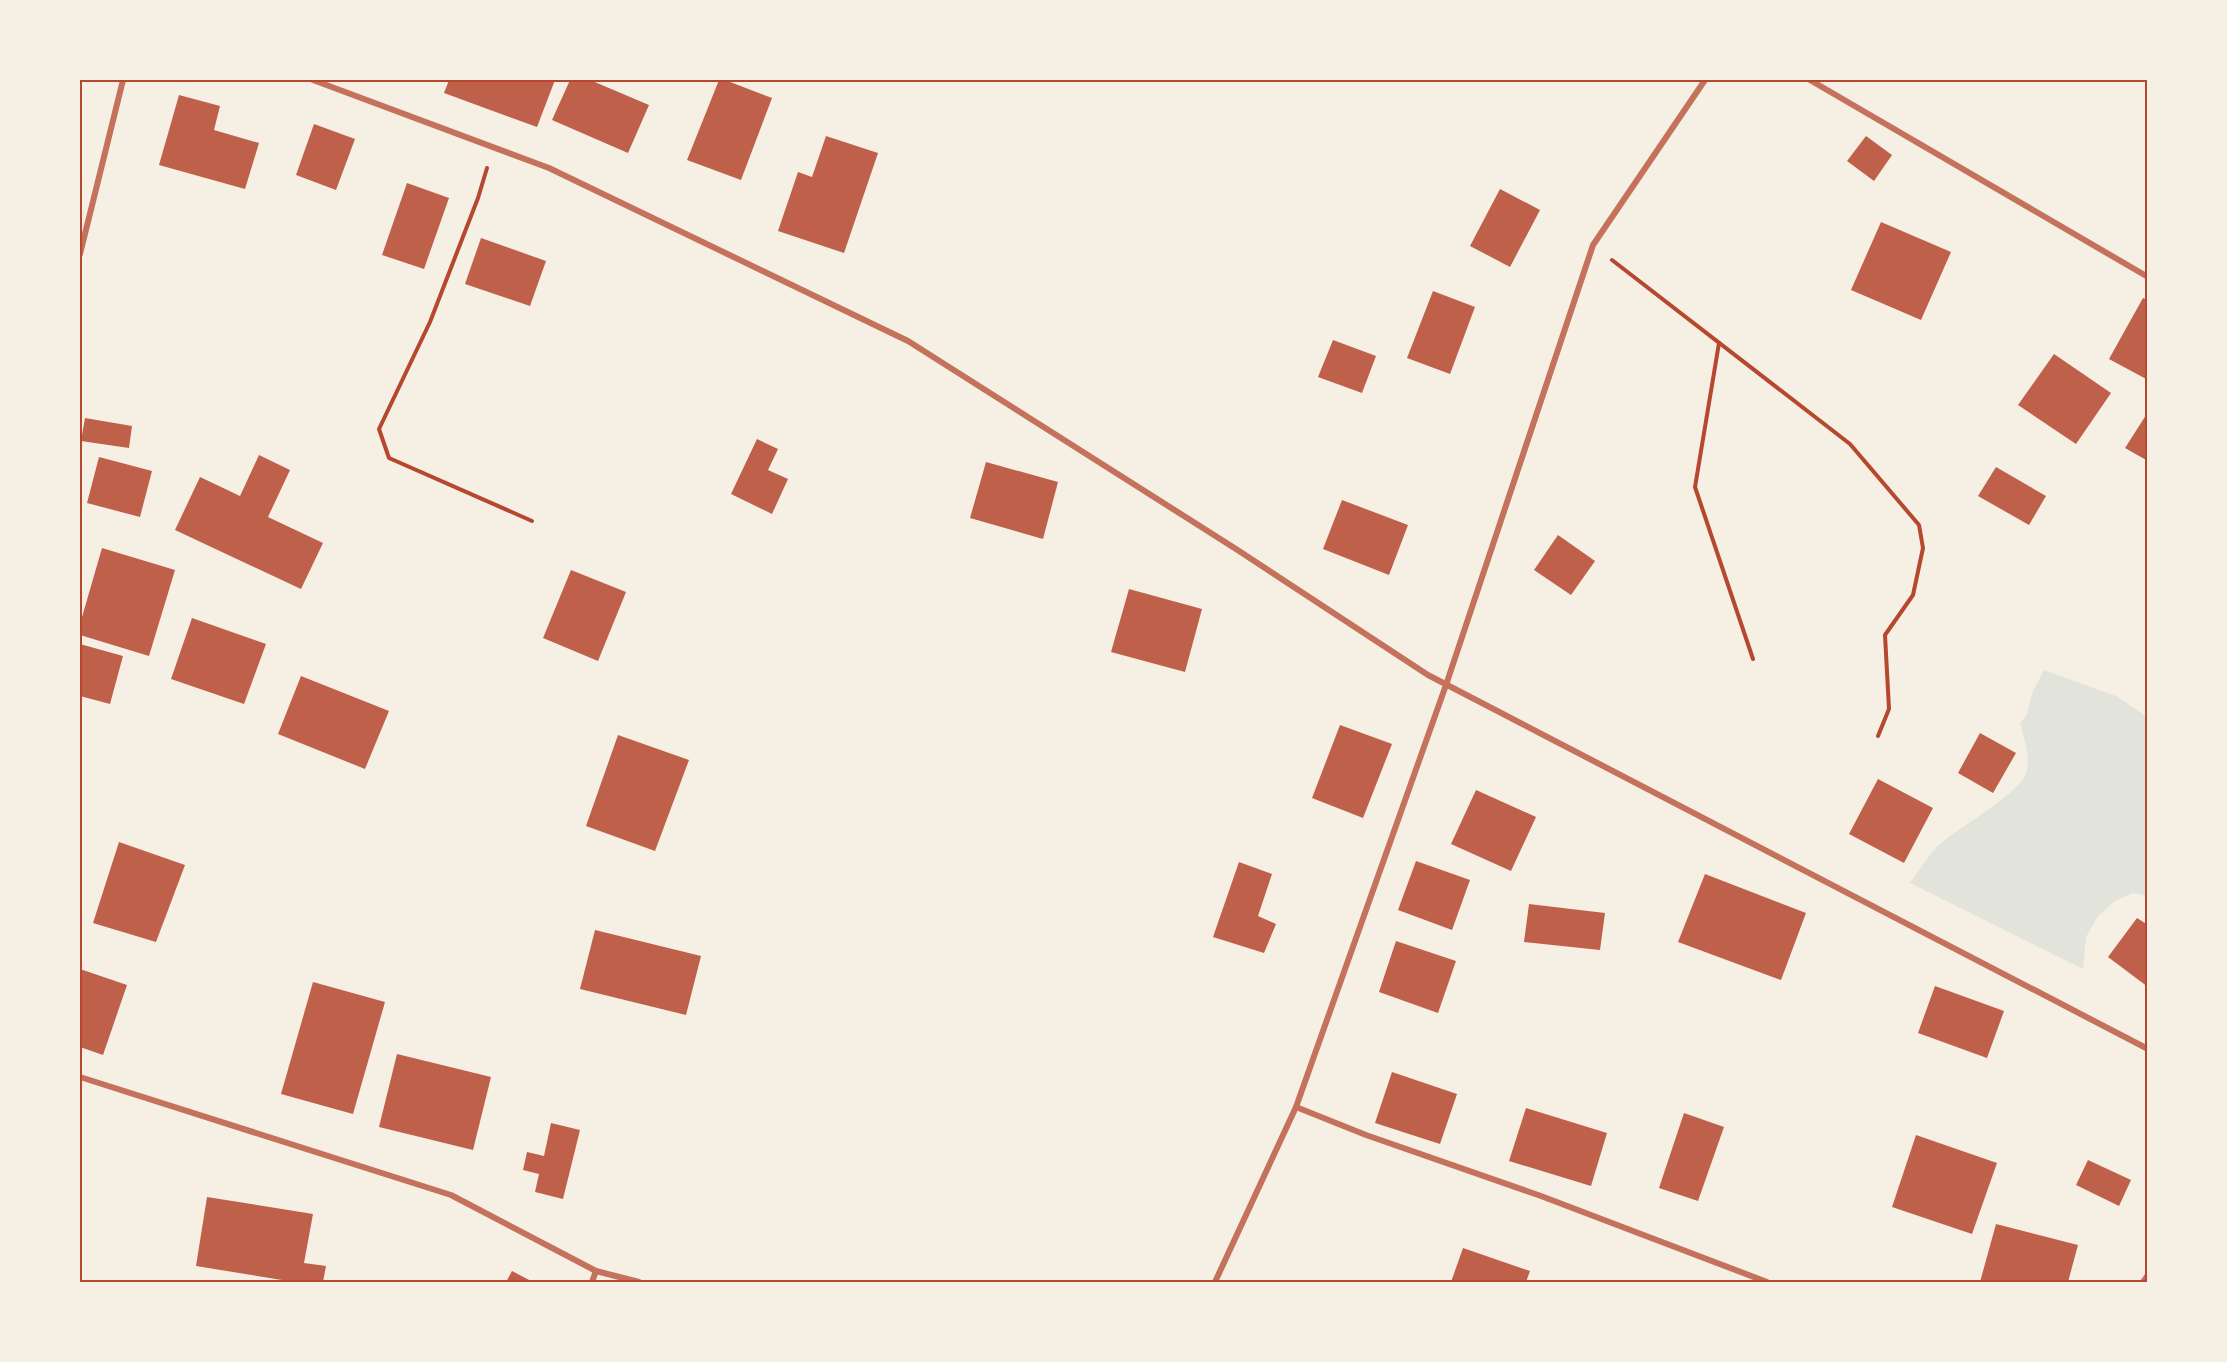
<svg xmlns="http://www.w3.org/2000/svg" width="2227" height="1362" font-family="'IBM Plex Sans',sans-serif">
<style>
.green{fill:#e2e4dc}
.building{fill:#bf614a}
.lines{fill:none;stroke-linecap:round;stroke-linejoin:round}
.path{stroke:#b5482f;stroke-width:4}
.minor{stroke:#c5725c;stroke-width:6}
.neatline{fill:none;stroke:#b5482f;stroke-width:2}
</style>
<rect width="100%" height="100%" fill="#f6efe4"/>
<!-- green -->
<path class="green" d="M2044 670 2116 696 2147 717V896L2133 893 2115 901 2098 916 2086 937 2083 969 1910 883C1918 872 1926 859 1935 849 1954 829 2018 796 2026 773 2031 758 2024 738 2020 723L2027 715 2032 693Z"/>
<!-- building -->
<g class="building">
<path d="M449 80H555L537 127 444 93Z"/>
<path d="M570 80H590L649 105 628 153 552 120Z"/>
<path d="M719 80H725L772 98 741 180 687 160Z"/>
<path d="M179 95 220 106 214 130 259 143 245 189 159 165Z"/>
<path d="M314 124 355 139 336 190 296 175Z"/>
<path d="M826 136 878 153 844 253 778 231 798 172 812 177Z"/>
<path d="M1866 136 1892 155 1874 181 1847 161Z"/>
<path d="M407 183 449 198 424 269 382 255Z"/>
<path d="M1500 189 1540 210 1510 267 1470 246Z"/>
<path d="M1881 222 1951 252 1921 320 1851 290Z"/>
<path d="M481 238 546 261 530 306 465 284Z"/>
<path d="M1433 291 1475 307 1450 374 1407 358Z"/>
<path d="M2143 298 2148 300V380L2109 359Z"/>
<path d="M1333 340 1376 356 1362 393 1318 377Z"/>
<path d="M2054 354 2111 393 2076 444 2018 405Z"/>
<path d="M2148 412V461L2125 448Z"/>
<path d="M85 418 132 426 129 448 81 441Z"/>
<path d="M757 439 778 449 768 470 788 479 772 514 731 494Z"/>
<path d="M259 455 290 470 268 517 323 543 301 589 175 530 200 477 240 496Z"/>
<path d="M99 457 152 471 140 517 87 503Z"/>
<path d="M986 462 1058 482 1043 539 970 518Z"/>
<path d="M1996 467 2046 496 2029 525 1978 496Z"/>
<path d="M1342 500 1408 525 1389 575 1323 549Z"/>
<path d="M1558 535 1595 561 1571 595 1534 570Z"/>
<path d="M102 548 175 570 149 656 80 635V624Z"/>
<path d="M571 570 626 592 598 661 543 638Z"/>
<path d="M1129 589 1202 609 1185 672 1111 652Z"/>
<path d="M192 618 266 644 244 704 171 679Z"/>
<path d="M80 644 123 656 110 704 80 696Z"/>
<path d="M301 676 389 711 365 769 278 734Z"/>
<path d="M1340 725 1392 744 1363 818 1312 798Z"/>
<path d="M1980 733 2016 753 1993 793 1958 773Z"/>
<path d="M618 735 689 760 655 851 586 826Z"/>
<path d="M1878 779 1933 808 1904 863 1849 834Z"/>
<path d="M1476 790 1536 817 1511 871 1451 844Z"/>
<path d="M119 842 185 865 156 942 93 923Z"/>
<path d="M1416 861 1470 880 1452 930 1398 910Z"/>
<path d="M1239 862 1272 874 1258 916 1276 924 1264 953 1213 937Z"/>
<path d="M1705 874 1806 913 1781 980 1678 942Z"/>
<path d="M1529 904 1605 913 1600 950 1524 942Z"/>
<path d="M2137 918 2148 925V987L2108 957Z"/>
<path d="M595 930 701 956 686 1015 580 989Z"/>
<path d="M1396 941 1456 961 1438 1013 1379 992Z"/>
<path d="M80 969 127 985 103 1055 80 1047Z"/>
<path d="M313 982 385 1002 353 1114 281 1094Z"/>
<path d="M1935 986 2004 1011 1987 1058 1918 1033Z"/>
<path d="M397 1054 491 1077 473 1150 379 1127Z"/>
<path d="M1392 1072 1457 1094 1440 1144 1375 1123Z"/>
<path d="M1526 1108 1607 1133 1591 1186 1509 1161Z"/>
<path d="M1684 1113 1724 1127 1698 1201 1659 1188Z"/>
<path d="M551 1123 580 1130 563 1199 535 1192 539 1174 523 1170 527 1152 544 1156Z"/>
<path d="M1916 1135 1997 1163 1972 1234 1892 1207Z"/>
<path d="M2088 1160 2131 1180 2119 1206 2076 1185Z"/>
<path d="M207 1197 313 1214 304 1263 326 1266 323 1282H282V1280L196 1266Z"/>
<path d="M1996 1224 2078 1245 2068 1282H1980Z"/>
<path d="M1463 1248 1530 1271 1526 1282H1451Z"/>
<path d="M512 1271 533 1282H506Z"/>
</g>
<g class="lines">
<!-- path -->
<g class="path">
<path d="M487 168 478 198 430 322 379 429 389 458 532 521"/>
<path d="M1612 260 1850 444 1919 525 1923 548 1913 595 1885 635 1889 709 1878 736"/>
<path d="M1719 343 1695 487 1753 659"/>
</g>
<!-- minor -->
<g class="minor">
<path d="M313 80 549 168 908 341 1236 549 1428 675 2148 1049"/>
<path d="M1810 80 2148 277"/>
<path d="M80 254 123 80"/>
<path d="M80 1077 451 1195 596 1271 639 1282"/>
<path d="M1296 1107 1366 1135 1541 1196 1767 1282"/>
<path d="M592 1282 596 1271"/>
<path d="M1215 1282 1296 1107 1446 685 1593 245 1705 80"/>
<path d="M2143 1282 2148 1275"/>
</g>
</g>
<!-- border -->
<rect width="2227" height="1362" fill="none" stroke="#f6efe4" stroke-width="162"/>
<rect x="81" y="81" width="2065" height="1200" class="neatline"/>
</svg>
